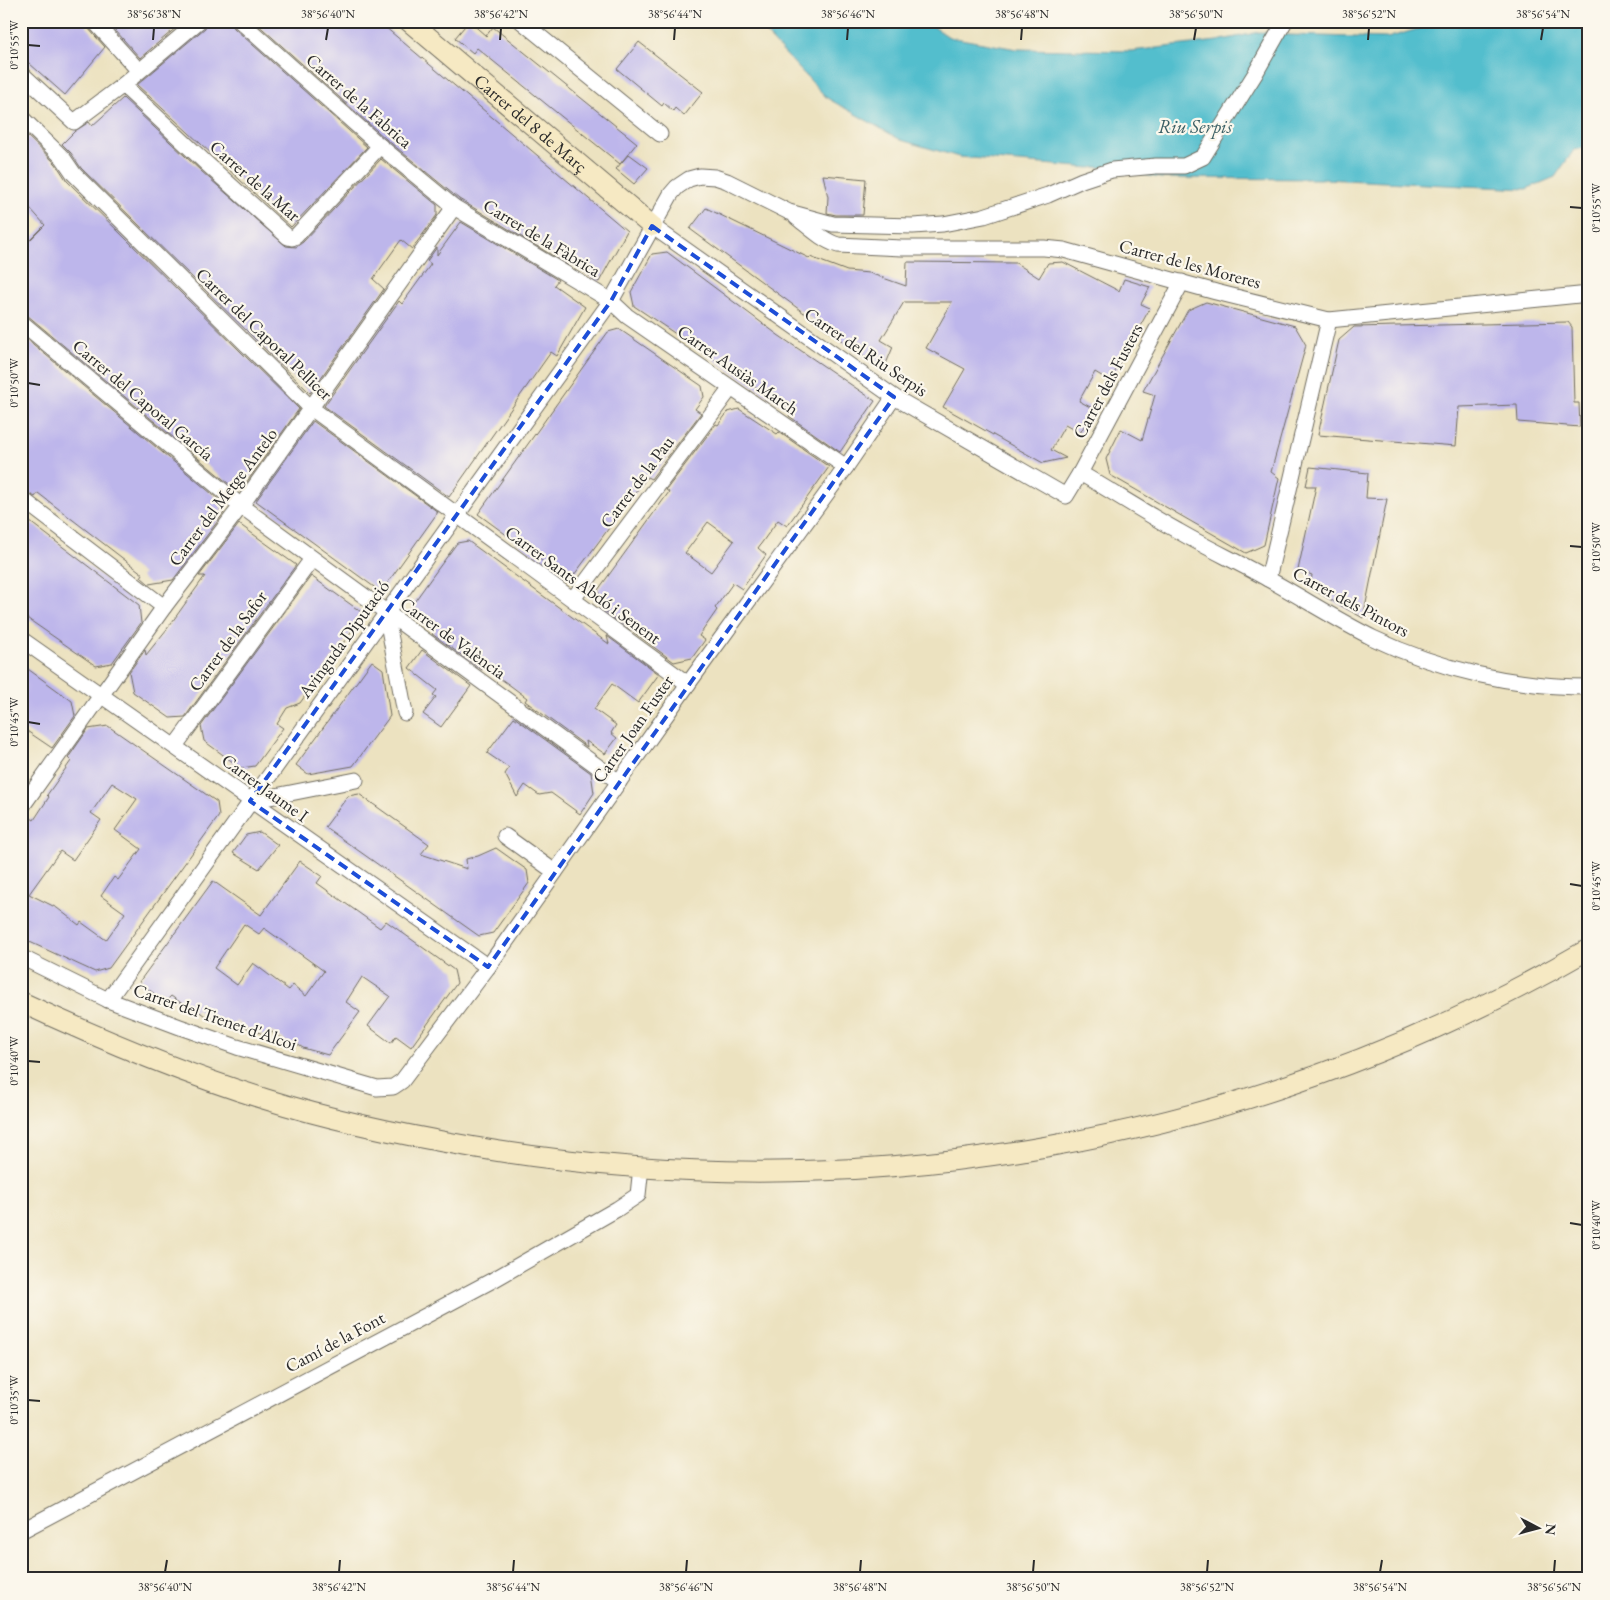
<svg xmlns="http://www.w3.org/2000/svg" width="1610" height="1600" font-family="'EB Garamond',serif">
<style>
.water{fill:#52becd;stroke:#3e747c}
.building{fill:#bdb6eb;fill-rule:evenodd}
.lines{fill:none;stroke-linecap:round;stroke-linejoin:round}
.street-casing{stroke:#6f6b5f;stroke-width:17}
.secondary-casing{stroke:#6f6b5f;stroke-width:22}
.street{stroke:#fff;stroke-width:15}
.secondary{stroke:#f6e9c3;stroke-width:20}
.marked{fill:none;stroke:#1d4ed8;stroke-width:4;stroke-dasharray:10 6;stroke-linejoin:round}
.ticks{fill:none;stroke:#2b2b2b;stroke-width:2}
.labels{text-anchor:middle;stroke-width:4.5;stroke-linejoin:round;paint-order:stroke}
.street-label{font-size:18px;fill:#2b2b2b;stroke:#fbf7ec}
.water-label{font-size:19px;font-style:italic;fill:#395e64;stroke:#fbf7ec}
.neatline{fill:none;stroke:#2b2b2b;stroke-width:2}
.ticks-label{font-size:12px;text-anchor:middle;fill:#2b2b2b}
</style>
<rect width="100%" height="100%" fill="#fbf7ec"/>
<filter id="ink" filterUnits="userSpaceOnUse"><feTurbulence type="fractalNoise" baseFrequency=".02" numOctaves="2"/><feDisplacementMap in="SourceGraphic" scale="10" xChannelSelector="R" yChannelSelector="G"/><feConvolveMatrix kernelMatrix="1 2 1 2 8 2 1 2 1" color-interpolation-filters="sRGB"/></filter>
<filter id="wash" filterUnits="userSpaceOnUse"><feTurbulence type="fractalNoise" baseFrequency=".0096" numOctaves="4" result="noise"/><feDisplacementMap in="SourceGraphic" scale="20" xChannelSelector="R" yChannelSelector="G"/><feGaussianBlur stdDeviation="1.12" result="paint"/><feColorMatrix in="noise" values="0 0 0 0 0 0 0 0 0 0 0 0 0 0 0 0 0 1.4 0 .05"/><feComposite in="paint" operator="in"/></filter>
<g filter="url(#wash)">
<rect width="100%" height="100%" fill="#ece2c0"/>
<!-- water -->
<path class="water" d="M754 21H925L949 37 1017 49 1131 51 1217 41 1260 32 1289 35 1387 38 1445 21H1589V147L1574 150 1555 177 1526 189 1324 179 1161 178 1098 167 1090 168 959 157 901 140 827 98Z"/>
<g id="blocks">
<!-- building -->
<g class="building">
<path d="M21 21H85L87 27 105 47 65 95 21 56Z"/>
<path d="M107 21H184L140 58Z"/>
<path d="M208 21H231L234 28 367 147 291 227 137 85 205 28Z"/>
<path d="M254 21H378L627 231 599 282 570 263 568 265 459 199 386 139Z"/>
<path d="M469 21 486 36 493 27 637 143 620 164 477 48 473 53 455 38Z"/>
<path d="M639 42 703 92 684 116 675 108 673 111 664 103 662 106 617 69Z"/>
<path d="M123 98 201 171 286 246 296 247 303 242 381 159 437 205V215L412 249 401 240 373 279 384 289 310 393 81 168 71 153 62 144 75 131 89 122 92 126Z"/>
<path d="M21 130 56 164 67 181 299 409 241 490 237 487 235 489 27 315 21 313V249L45 225 21 198Z"/>
<path d="M629 154 648 168 634 184 616 169Z"/>
<path d="M823 175 866 179 863 215H836L827 213 828 197Z"/>
<path d="M706 208 809 258 810 257 847 271 869 273 906 286 907 262 1016 263 1039 278 1048 263 1063 262 1119 291 1124 279 1150 287 1141 304 1150 308 1110 381 1095 372 1079 401 1094 409 1080 433 1065 425 1051 450 1066 458 1043 463 943 407 965 369 926 348 952 302H904L881 340 893 347 883 371 690 229Z"/>
<path d="M461 222 558 280 554 285 585 307 557 356 551 352 449 497 324 406 399 301 402 304 431 264 427 261 437 247V255Z"/>
<path d="M667 252 778 335 875 401 840 452 789 416 792 412 634 306 631 292 652 254Z"/>
<path d="M1206 302 1295 326 1306 345 1271 472 1279 478 1264 545 1246 553 1110 475 1106 459 1121 429 1142 440 1155 395 1143 391 1188 310Z"/>
<path d="M1568 322 1572 327 1574 403H1579L1580 427 1518 422 1517 405 1459 407 1456 446 1318 435 1339 340 1354 327Z"/>
<path d="M619 329 702 386 704 397 695 409 701 413 651 479 647 477 574 575 564 577 478 514 608 332Z"/>
<path d="M21 334 224 504 220 510 224 513 173 580 149 584 141 577 143 574 38 493 35 497 21 489Z"/>
<path d="M739 409 777 434 779 432 829 467 787 526 778 520 758 548 766 555 742 589 733 583 715 608 717 610 699 636 705 640 692 658 674 662 602 609 598 590 669 492 666 490 716 424 718 425 728 412ZM708 522 734 541 711 572 685 553Z"/>
<path d="M313 421 438 512 381 592 256 501Z"/>
<path d="M1310 467 1368 473 1366 498 1387 499 1363 618 1310 588 1312 575 1298 570 1316 486H1306Z"/>
<path d="M21 510 24 512 21 515 139 605 141 623 112 663 96 666 21 614Z"/>
<path d="M239 524 296 565 185 717 170 718 133 692 129 672 145 650 146 655 167 629 205 576H199Z"/>
<path d="M468 541 609 644 607 636 659 674 638 703 612 684 594 709 616 725 611 733 617 738 605 754 586 741 587 747 525 701 527 698 511 686 484 667 482 670 432 634 435 631 414 616 412 605 432 577 457 543Z"/>
<path d="M311 576 364 614 300 703 287 708 277 724 283 728 255 766 241 768 204 741 201 726Z"/>
<path d="M422 650 471 686 441 727 423 714 436 697 433 695 437 690 409 668Z"/>
<path d="M372 661 383 669 390 716 353 766 308 774 296 765Z"/>
<path d="M21 664 72 701 75 716 52 748 21 727Z"/>
<path d="M514 717 591 773 594 793 580 814 551 793 539 795 525 785 517 797 505 774 509 768 487 753Z"/>
<path d="M108 726 217 802 219 816 109 968 95 972 21 938V831L31 818 34 820 49 797 47 795 71 761 68 758 88 729ZM112 783 137 799 115 830 141 849 118 880 114 877 101 896 125 913 106 940 81 922 79 925 57 908 29 894 60 851 73 860 101 820 91 813Z"/>
<path d="M359 794 429 844 421 854 467 869 466 859 478 856 496 848 527 870 529 883 493 933 479 936 325 827 348 796Z"/>
<path d="M260 832 278 845 259 869 233 853 246 835Z"/>
<path d="M300 861 322 876 317 883 380 928 386 921 454 970 457 983 411 1047 396 1036 391 1043 368 1026 390 996 362 977 346 1002 360 1012 328 1055 303 1048 294 1042 292 1045 272 1032 267 1038 259 1032 257 1034 236 1021 233 1026 205 1016 196 1009 194 1012 171 996 165 1002 139 982 213 881 261 915ZM244 924 259 934 264 928 324 971 306 996 293 985 289 990 253 963 237 985 214 968Z"/>
</g>
</g>
</g>
<g filter="url(#ink)">
<use href="#blocks" fill-opacity="0" stroke="#6f6b5f" stroke-width="1"/>
<g class="lines">
<defs>
<g id="street">
<path d="M94 21 139 71"/>
<path d="M240 21 380 146 454 207 611 301 627 316 846 467"/>
<path d="M521 21 660 134"/>
<path d="M21 73 74 122 123 85 199 21"/>
<path d="M123 85 207 164 288 237 292 238 296 236 380 146"/>
<path d="M21 117 63 158 74 174 311 408 688 684"/>
<path d="M796 217C809 227 822 240 838 245L902 248H1044L1064 250 1216 292 1329 320 1589 294"/>
<path d="M652 226 894 397 1066 496 1080 473 1182 282"/>
<path d="M21 322 241 506 619 782"/>
<path d="M1080 473C1113 492 1145 513 1178 531 1207 548 1238 562 1268 579 1303 598 1337 620 1373 638 1440 670 1515 687 1589 687"/>
<path d="M21 498 164 607"/>
<path d="M1268 579 1329 320"/>
<path d="M573 599 731 388"/>
<path d="M386 613 405 713"/>
<path d="M21 639 488 967"/>
<path d="M175 746 312 559"/>
<path d="M250 801 356 780"/>
<path d="M21 808 164 607 241 506 454 207"/>
<path d="M505 836 555 872"/>
<path d="M21 957 108 1000 180 1027 237 1047 377 1088 393 1087 402 1081 488 967 688 684 846 467 894 397"/>
<path d="M108 1000 611 301 671 194 677 187 689 179 700 176 715 177 727 181 789 212 833 224 913 226 943 224 984 216 1048 195 1082 180 1112 170 1156 166H1184L1203 157 1255 74 1285 21"/>
<path d="M21 1531 493 1280 617 1209 638 1195 641 1167"/>
</g>
<g id="secondary">
<path id="s1" d="M409 21 652 226"/>
<path d="M21 1002C100 1039 181 1073 265 1099 332 1120 403 1135 473 1147 857 1213 1251 1145 1589 949"/>
</g>
</defs>
<!-- street casing -->
<use href="#street" class="street-casing"/>
<!-- secondary casing -->
<use href="#secondary" class="secondary-casing"/>
<!-- street -->
<use href="#street" class="street"/>
<!-- secondary -->
<use href="#secondary" class="secondary"/>
</g>
</g>
<!-- marked area -->
<path class="marked" d="M652 226 894 397 488 967 250 801 611 301Z"/>
<!-- ticks -->
<path class="ticks" d="M153 40 154 28M326 40 328 28M500 40 501 28M674 40 675 28M847 40 848 28M1021 40 1022 28M1194 40 1196 28M1368 40 1369 28M1541 40 1543 28M28 45 40 46M1570 207 1582 208M28 383 40 385M1570 546 1582 547M28 722 40 724M1570 884 1582 886M28 1061 40 1062M1570 1223 1582 1225M28 1400 40 1401M165 1572 167 1560M339 1572 340 1560M513 1572 514 1560M686 1572 687 1560M860 1572 861 1560M1033 1572 1034 1560M1207 1572 1208 1560M1380 1572 1382 1560M1554 1572 1555 1560"/>
<g class="labels">
<!-- street labels -->
<g class="street-label">
<text transform="translate(359 101) rotate(41)" y="6">Carrer de la Fabrica</text>
<text dy="6" stroke="none"><textPath href="#s1" startOffset="159">Carrer del 8 de Març</textPath></text>
<text transform="translate(255 181) rotate(41)" y="6">Carrer de la Mar</text>
<text transform="translate(542 238) rotate(31)" y="6">Carrer de la Fàbrica</text>
<text transform="translate(1190 264) rotate(15)" y="6">Carrer de les Moreres</text>
<text transform="translate(264 334) rotate(44)" y="6">Carrer del Caporal Pellicer</text>
<text transform="translate(866 352) rotate(34)" y="6">Carrer del Riu Serpis</text>
<text transform="translate(738 370) rotate(35)" y="6">Carrer Ausiàs March</text>
<text transform="translate(1108 381) rotate(-62)" y="6">Carrer dels Fusters</text>
<text transform="translate(143 400) rotate(40)" y="6">Carrer del Caporal García</text>
<text transform="translate(637 482) rotate(-53)" y="6">Carrer de la Pau</text>
<text transform="translate(223 497) rotate(-53)" y="6">Carrer del Metge Antelo</text>
<text transform="translate(583 585) rotate(36)" y="6">Carrer Sants Abdó i Senent</text>
<text transform="translate(1351 602) rotate(28)" y="6">Carrer dels Pintors</text>
<text transform="translate(453 638) rotate(36)" y="6">Carrer de València</text>
<text transform="translate(344 639) rotate(-54)" y="6">Avinguda Diputació</text>
<text transform="translate(228 641) rotate(-54)" y="6">Carrer de la Safor</text>
<text transform="translate(633 729) rotate(-55)" y="6">Carrer Joan Fuster</text>
<text transform="translate(265 788) rotate(36)" y="6">Carrer Jaume I</text>
<text transform="translate(215 1017) rotate(19)" y="6">Carrer del Trenet d'Alcoi</text>
<text transform="translate(335 1342) rotate(-28)" y="6">Camí de la Font</text>
</g>
<!-- water labels -->
<g class="water-label">
<text x="1195" y="133">Riu Serpis</text>
</g>
</g>
<!-- margin -->
<rect width="1610" height="1600" fill="none" stroke="#fbf7ec" stroke-width="55"/>
<!-- north arrow -->
<g transform="translate(1538 1528) rotate(96)" stroke="#fbf7ec" stroke-width="4" paint-order="stroke">
<path d="M0-4L9 19L0 12L-9 19Z" fill="#2b2b2b"/>
<text y="-8" font-size="14" font-weight="bold" text-anchor="middle" fill="#2b2b2b">N</text>
</g>
<rect x="28" y="28" width="1554" height="1544" class="neatline"/>
<g class="ticks-label">
<text x="154" y="18">38°56'38"N</text>
<text x="328" y="18">38°56'40"N</text>
<text x="501" y="18">38°56'42"N</text>
<text x="675" y="18">38°56'44"N</text>
<text x="848" y="18">38°56'46"N</text>
<text x="1022" y="18">38°56'48"N</text>
<text x="1196" y="18">38°56'50"N</text>
<text x="1369" y="18">38°56'52"N</text>
<text x="1543" y="18">38°56'54"N</text>
<text transform="translate(14 45) rotate(-90)" y="4">0°10'55"W</text>
<text transform="translate(1596 208) rotate(-90)" y="4">0°10'55"W</text>
<text transform="translate(14 383) rotate(-90)" y="4">0°10'50"W</text>
<text transform="translate(1596 547) rotate(-90)" y="4">0°10'50"W</text>
<text transform="translate(14 722) rotate(-90)" y="4">0°10'45"W</text>
<text transform="translate(1596 886) rotate(-90)" y="4">0°10'45"W</text>
<text transform="translate(14 1061) rotate(-90)" y="4">0°10'40"W</text>
<text transform="translate(1596 1225) rotate(-90)" y="4">0°10'40"W</text>
<text transform="translate(14 1400) rotate(-90)" y="4">0°10'35"W</text>
<text x="165" y="1591">38°56'40"N</text>
<text x="339" y="1591">38°56'42"N</text>
<text x="513" y="1591">38°56'44"N</text>
<text x="686" y="1591">38°56'46"N</text>
<text x="860" y="1591">38°56'48"N</text>
<text x="1033" y="1591">38°56'50"N</text>
<text x="1207" y="1591">38°56'52"N</text>
<text x="1380" y="1591">38°56'54"N</text>
<text x="1554" y="1591">38°56'56"N</text>
</g>
</svg>
